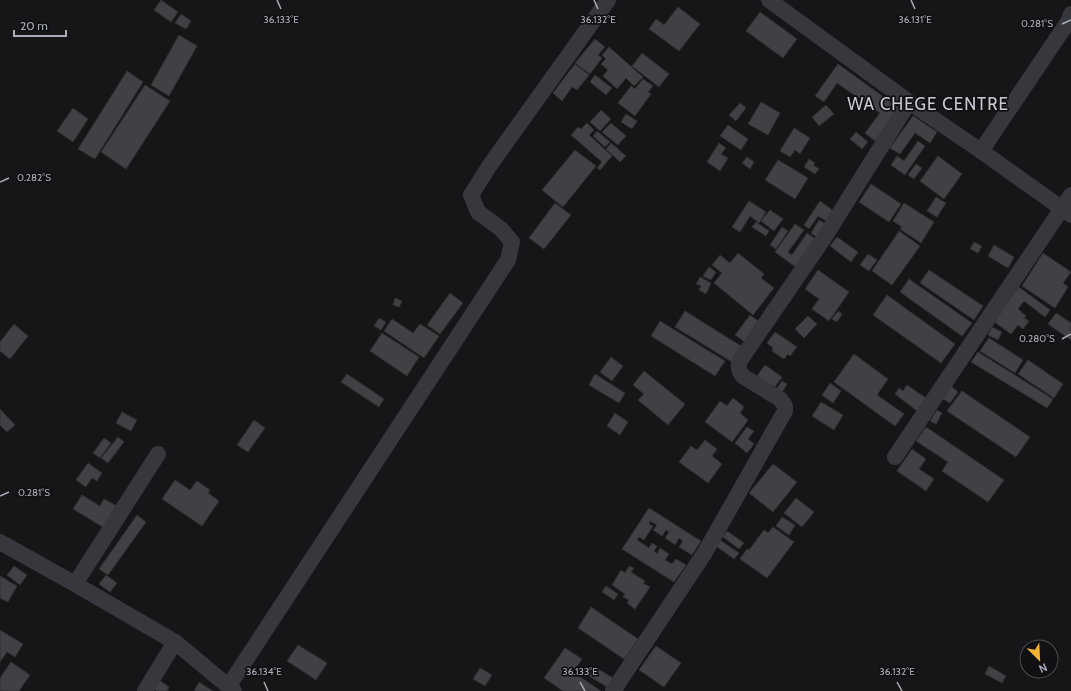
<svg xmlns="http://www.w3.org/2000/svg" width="1071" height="691" font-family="Cabin,sans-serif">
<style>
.building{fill:#404145;stroke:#303034}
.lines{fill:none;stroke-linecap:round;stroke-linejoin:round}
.minor{stroke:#37383d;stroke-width:16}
.ticks{fill:none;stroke:#a8adb8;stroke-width:1.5}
.labels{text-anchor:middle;stroke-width:3.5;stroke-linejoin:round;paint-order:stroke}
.quarter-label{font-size:17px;letter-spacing:1px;fill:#c9ccd4;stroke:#111113}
.ticks-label{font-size:10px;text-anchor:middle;fill:#a8adb8;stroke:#111113;stroke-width:3.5;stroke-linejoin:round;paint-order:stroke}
</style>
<rect width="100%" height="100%" fill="#161618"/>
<!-- building -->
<g class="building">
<path d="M161 0 178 12 171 22 154 10Z"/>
<path d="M678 7 700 24 679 51 649 29 656 19 664 25Z"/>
<path d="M760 12 797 39 783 58 746 31Z"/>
<path d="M181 14 191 21 186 29 175 23Z"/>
<path d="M179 35 197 46 169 96 151 85Z"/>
<path d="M595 39 605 47 598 55 602 58 590 74 575 63Z"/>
<path d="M609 47 643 77 634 86 626 78 617 89 603 76 608 70 601 64 606 59 602 55Z"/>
<path d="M642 53 669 74 659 87 632 66Z"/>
<path d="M575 64 589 75 577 90 572 87 562 101 553 93Z"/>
<path d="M838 64 899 108 875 141 865 133 880 113 837 83 824 102 815 96Z"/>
<path d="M127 71 143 82 95 159 78 149Z"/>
<path d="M595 75 612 88 606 95 590 82Z"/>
<path d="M643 79 653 86 648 92 651 94 635 116 618 103 631 86 635 89Z"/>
<path d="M145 85 170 101 126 169 101 152Z"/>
<path d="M761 102 780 113 768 135 748 124Z"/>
<path d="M740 103 746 108 736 121 729 115Z"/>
<path d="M826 105 834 114 819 126 812 117Z"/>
<path d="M73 108 88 119 73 142 57 131Z"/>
<path d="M601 110 611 119 600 131 590 122Z"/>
<path d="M626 114 637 121 632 129 621 122Z"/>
<path d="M913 116 937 132 930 143 915 133 900 154 890 148Z"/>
<path d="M587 123 594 130 589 135 612 156 600 170 597 168 602 162 571 135 578 127 581 129Z"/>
<path d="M611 123 626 136 618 145 602 132Z"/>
<path d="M728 125 748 139 741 150 720 136Z"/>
<path d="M794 128 810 138 800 154 795 150 790 157 780 151Z"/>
<path d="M597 131 610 142 605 147 593 136Z"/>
<path d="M856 132 868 142 862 149 850 139Z"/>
<path d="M918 141 925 146 905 175 891 165 897 156 904 161Z"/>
<path d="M611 143 626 156 620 162 606 149Z"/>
<path d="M719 143 726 148 721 154 728 158 720 171 707 162Z"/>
<path d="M575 150 596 166 563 207 542 190Z"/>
<path d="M938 156 962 174 944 199 920 181Z"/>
<path d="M747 157 754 162 750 169 742 163Z"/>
<path d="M809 159 815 163 813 165 819 169 815 174 804 167Z"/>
<path d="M778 160 808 178 795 199 765 180Z"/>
<path d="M916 164 922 168 914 179 908 175Z"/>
<path d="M871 184 901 204 889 222 859 202Z"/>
<path d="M936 197 946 203 937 217 927 211Z"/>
<path d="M749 201 766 212 759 223 750 216 740 232 732 227Z"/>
<path d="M820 201 835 212 828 222 818 216 809 229 804 225Z"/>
<path d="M555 203 571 215 544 249 529 238Z"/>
<path d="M904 203 934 222 921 243 900 229 902 227 893 221Z"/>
<path d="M770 210 783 219 774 231 761 221Z"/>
<path d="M819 220 826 224 818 238 811 233Z"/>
<path d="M756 222 769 231 766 236 752 227Z"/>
<path d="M795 224 804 230 788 252 792 255 807 233 817 240 797 268 775 252Z"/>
<path d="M782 227 788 231 776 249 770 245Z"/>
<path d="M899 231 920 246 892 285 872 271Z"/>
<path d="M837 237 858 252 851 262 830 246Z"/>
<path d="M974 242 982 246 978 253 970 249Z"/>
<path d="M994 245 1014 257 1008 268 988 256Z"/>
<path d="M738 253 764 274 761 278 774 288 753 315 714 283 722 273 712 265 720 255 730 263Z"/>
<path d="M1043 253 1071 272 1063 283 1068 287 1055 308 1022 286Z"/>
<path d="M868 254 877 260 869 271 860 265Z"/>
<path d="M709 267 716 272 711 280 703 276Z"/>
<path d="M818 270 849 292 829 321 812 309 819 299 805 289Z"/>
<path d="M929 270 983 306 974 320 920 283Z"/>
<path d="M700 277 711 283 706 294 699 290 701 286 696 284Z"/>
<path d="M909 279 972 323 962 336 900 292Z"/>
<path d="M1019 287 1050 310 1045 317 1024 301 1018 309 1026 316 1024 318 1029 321 1023 329 1018 325 1011 334 993 321Z"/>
<path d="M450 293 463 303 440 334 427 325Z"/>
<path d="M887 295 955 344 941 363 873 315Z"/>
<path d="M395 298 402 301 399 307 393 305Z"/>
<path d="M685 311 741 346 732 362 675 327Z"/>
<path d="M838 311 842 314 837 322 832 319Z"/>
<path d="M1056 313 1071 323V340L1048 324Z"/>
<path d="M750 315 762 324 748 344 735 335Z"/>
<path d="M808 316 817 324 804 338 795 329Z"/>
<path d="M379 318 386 322 381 330 374 326Z"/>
<path d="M392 319 413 333 420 324 439 336 424 358 384 331Z"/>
<path d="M660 321 725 361 715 376 651 336Z"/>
<path d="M14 324 28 336 10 359 0 351V342Z"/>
<path d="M992 327 1002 332 998 340 988 335Z"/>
<path d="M775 332 797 347 790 356 788 354 784 359 772 351 773 348 767 343Z"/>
<path d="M382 333 419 357 407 376 370 351Z"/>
<path d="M989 338 1023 360 1015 373 980 351Z"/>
<path d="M978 352 1053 399 1047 408 971 362Z"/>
<path d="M854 354 888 379 877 395 904 414 895 426 834 382Z"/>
<path d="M611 357 623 366 612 381 600 372Z"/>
<path d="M1028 360 1063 384 1054 398 1018 374Z"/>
<path d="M765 365 782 377 774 388 757 376Z"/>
<path d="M644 371 685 404 668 425 638 400 644 394 633 385Z"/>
<path d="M347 374 384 399 379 407 341 382Z"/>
<path d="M595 374 625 393 619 403 589 385Z"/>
<path d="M782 381 787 384 781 394 775 391Z"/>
<path d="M830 383 841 391 833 403 822 395Z"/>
<path d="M907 385 926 398 917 411 895 394 899 388 903 391Z"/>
<path d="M951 386 958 392 950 403 942 398Z"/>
<path d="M962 391 1030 437 1016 457 947 411Z"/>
<path d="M733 398 744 407 740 413 748 420 732 442 705 422 720 401 727 406Z"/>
<path d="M821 402 843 415 834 430 812 416Z"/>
<path d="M0 409 15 425 7 432 0 425Z"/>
<path d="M937 410 942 413 936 424 930 421Z"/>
<path d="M122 412 137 420 131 431 116 423Z"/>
<path d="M615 413 628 422 620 435 607 426Z"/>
<path d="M254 420 265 428 248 452 237 445Z"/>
<path d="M747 427 754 431 748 439 754 444 747 453 735 443Z"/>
<path d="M926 427 1004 480 988 502 942 471 948 462 916 441Z"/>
<path d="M118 437 124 442 108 463 101 458Z"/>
<path d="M104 438 111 443 100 458 93 453Z"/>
<path d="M705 440 717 449 712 456 722 464 708 483 679 462 691 446 697 450Z"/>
<path d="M912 449 926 459 919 469 934 479 926 491 897 471Z"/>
<path d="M88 463 102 473 97 481 92 478 86 487 76 480Z"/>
<path d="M773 464 797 482 773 512 749 493Z"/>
<path d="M175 480 190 490 197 481 210 490 208 493 219 501 202 526 162 499Z"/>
<path d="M82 495 100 506 104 499 119 507 106 529 73 509Z"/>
<path d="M796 498 814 512 802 527 784 513Z"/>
<path d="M649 508 701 541 692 555 679 547 683 541 679 538 675 545 665 538 669 532 666 530 662 536 653 530 657 525 650 521 649 524 653 526 644 540 639 537 637 540 649 548 652 543 657 546 654 551 657 554 660 548 669 554 665 560 672 564 676 559 686 565 674 582 622 549Z"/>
<path d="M137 515 146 522 108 575 99 569Z"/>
<path d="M782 517 795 525 789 535 776 526Z"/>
<path d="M773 527 794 542 767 578 740 559 747 549 749 550 764 530 768 533Z"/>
<path d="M727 531 744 543 739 549 723 537Z"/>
<path d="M720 540 739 553 734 559 716 546Z"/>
<path d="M14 566 27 575 20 585 7 575Z"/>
<path d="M629 566 634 568 631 572 645 581 643 583 650 587 635 609 627 603 629 600 623 597 625 594 612 585 621 570 625 573Z"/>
<path d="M106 575 117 583 110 592 99 584Z"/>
<path d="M0 576 17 586 8 602 0 598Z"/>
<path d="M606 586 618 594 614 600 602 592Z"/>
<path d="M591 607 638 639 624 659 578 628Z"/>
<path d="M0 630 23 644 15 657 7 652 0 662Z"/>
<path d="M298 645 327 663 316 680 287 661Z"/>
<path d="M656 646 681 663 664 687 639 670Z"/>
<path d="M565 648 582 659 573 672 601 691H563L544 678Z"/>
<path d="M11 662 30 675 19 691H0V678Z"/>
<path d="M989 666 1006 676 1002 683 985 674Z"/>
<path d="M595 667 613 678 607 687 589 676Z"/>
<path d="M480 668 492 675 485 686 473 679Z"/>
<path d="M159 680 169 687 167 691H157L153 688Z"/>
<path d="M199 682 213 691H194Z"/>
</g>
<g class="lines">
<!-- minor -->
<g class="minor">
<path d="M769 0 909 102 981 151 1071 215"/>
<path d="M981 151 1068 22 1071 14"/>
<path d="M895 457 1071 195"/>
<path d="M0 542 75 584 175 642 234 691"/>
<path d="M75 584 158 454"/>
<path d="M228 687 508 260 512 242 501 229 478 212 471 195 490 165 608 0"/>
<path d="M145 691 175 642"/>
<path d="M613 691 704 554 785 411V406L780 399 744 377C739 373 738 369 739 362L824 238 909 102"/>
</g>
</g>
<!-- ticks -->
<path class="ticks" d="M277 0 281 9M594 0 598 9M911 0 915 9M1062 24 1071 20M0 182 9 178M1062 339 1071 334M0 496 9 492M264 682 268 691M580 682 585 691M897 682 902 691"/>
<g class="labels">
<!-- quarter labels -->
<g class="quarter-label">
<text x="928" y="110">WA CHEGE CENTRE</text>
</g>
</g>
<g class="ticks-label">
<text x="281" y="23">36.133°E</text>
<text x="598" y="23">36.132°E</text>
<text x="915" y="23">36.131°E</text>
<text x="1037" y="27">0.281°S</text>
<text x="34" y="181">0.282°S</text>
<text x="1037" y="342">0.280°S</text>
<text x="34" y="496">0.281°S</text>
<text x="264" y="675">36.134°E</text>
<text x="580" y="675">36.133°E</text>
<text x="897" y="675">36.132°E</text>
</g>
<!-- north arrow -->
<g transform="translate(1039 659) rotate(156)"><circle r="19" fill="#111113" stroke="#4d4f55"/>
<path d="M0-3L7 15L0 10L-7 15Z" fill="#f2b134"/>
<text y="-6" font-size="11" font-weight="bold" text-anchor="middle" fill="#a8adb8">N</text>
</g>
<!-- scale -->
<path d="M14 30v6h52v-6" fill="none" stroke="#a8adb8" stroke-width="2"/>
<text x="20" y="30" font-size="12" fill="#a8adb8" stroke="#111113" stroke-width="3" paint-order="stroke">20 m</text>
</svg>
